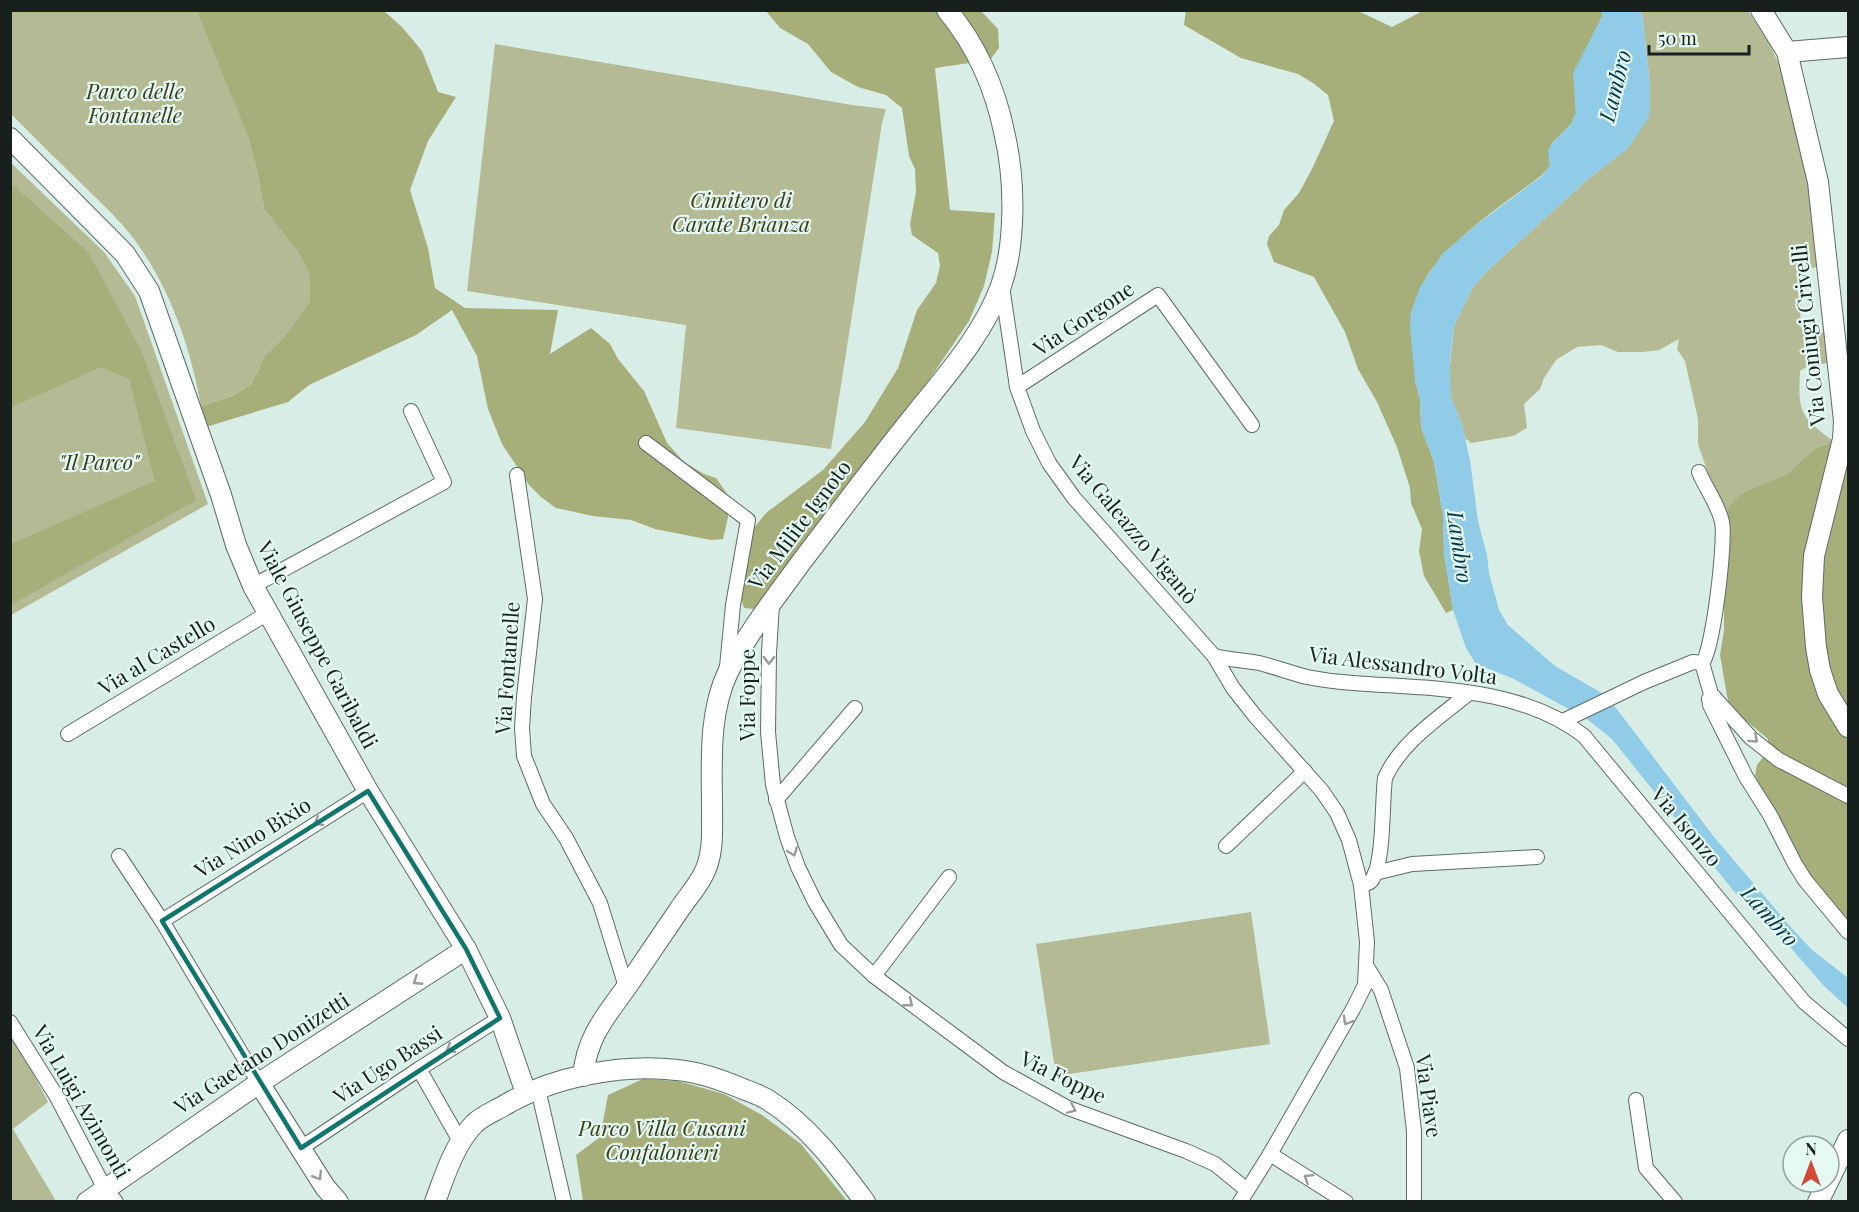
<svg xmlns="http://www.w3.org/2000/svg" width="1859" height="1212" font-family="'Playfair Display',serif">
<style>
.green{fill:#b3ba94}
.forest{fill:#a6af7a}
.water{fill:#90cbe7}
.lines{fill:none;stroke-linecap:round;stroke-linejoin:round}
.street-casing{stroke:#5a6d66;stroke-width:16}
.secondary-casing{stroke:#5a6d66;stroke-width:22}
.street{stroke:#fff;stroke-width:14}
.secondary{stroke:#fff;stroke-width:20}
.oneway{stroke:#979b9a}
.marked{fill:none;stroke:#0f766e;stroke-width:4.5;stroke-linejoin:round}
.labels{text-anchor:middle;stroke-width:4.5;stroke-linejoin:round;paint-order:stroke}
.park-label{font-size:21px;font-style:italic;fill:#393e15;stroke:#e4faf2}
.street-label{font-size:21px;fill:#18201e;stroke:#e4faf2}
.water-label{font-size:22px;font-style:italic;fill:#01374a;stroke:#e4faf2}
</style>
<rect width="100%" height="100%" fill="#d7ede5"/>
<!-- green -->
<g class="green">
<path d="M197 10 248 137 258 175 264 209 297 251 309 272 310 301 284 337 275 348 263 357 259 370 250 385 233 396 201 406C191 350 173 296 141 249 126 226 105 207 86 188 61 164 36 139 11 114L10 11Z"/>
<path d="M1642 11H1748L1769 43 1789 86 1827 266 1802 269 1800 325 1805 335 1825 332 1827 363 1806 367 1800 371C1798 413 1800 416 1833 441L1814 449 1789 474 1774 480 1724 519 1698 444V419L1685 361 1677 349 1679 339 1659 350 1643 352H1618L1601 345 1577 347 1556 360 1544 378 1540 389 1524 404 1527 428 1513 436 1471 443 1465 438 1462 425 1451 397 1449 376 1454 326 1472 289 1485 273 1587 180 1628 148 1647 119 1650 85Z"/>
<path d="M495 44 852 105 886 109 882 123 831 449 676 428 686 325 467 291Z"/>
<path d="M10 162 104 252 135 296 208 504 11 615Z"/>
<path d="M1251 912 1270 1044 1056 1076 1036 944Z"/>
<path d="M10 1029 48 1102 13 1129 56 1201H11Z"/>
</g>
<!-- forest -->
<g class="forest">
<path d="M1186 10 1358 11 1392 27 1419 13 1420 11H1602V17L1574 73 1576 113 1571 124 1553 142 1549 150 1550 166 1542 175C1503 205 1430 251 1417 298L1415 381 1420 399 1421 427 1434 462 1443 515 1444 553 1453 610 1446 613 1424 576 1419 551 1422 529 1411 503 1410 488 1397 447 1377 402 1358 369 1345 332 1314 277 1274 262 1267 244 1269 236 1279 225 1284 210 1299 193 1312 169 1334 121 1328 95 1313 83 1298 74 1241 58 1184 25Z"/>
<path d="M197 11H384L402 27 422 51 438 92 456 97 428 141 410 190 428 248 435 288 465 308 558 310 550 354 591 328 610 344 618 359 644 391 667 443 684 462 704 474 716 478 728 495V517L723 539 711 540 655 529 631 520 593 516 556 508 541 497 529 485 502 444 488 409 477 356 452 310 416 335 309 385 288 402 206 427 201 406 233 396 250 385 259 370 263 357 274 348 284 337 310 301 309 272 297 251 264 209 258 175 248 137Z"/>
<path d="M766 11H981L998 29 999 48 990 60 935 68 950 210 995 213 992 252 984 286 969 321 914 402 754 609 744 608 741 599 753 529 766 513 823 470 865 422 898 368 917 310 936 283 940 266 938 253 912 235 910 224 916 192 915 169 909 156 902 108 886 95 858 87 831 72 808 44 780 28Z"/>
<path d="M14 186 88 252 141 350 196 500 11 605V544L155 481 129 379 101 367 14 406 11 410 10 189Z"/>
<path d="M1833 441 1848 456V924L1814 881 1763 793 1755 775 1757 765 1764 756 1768 739 1744 719 1728 701 1720 655 1724 630V519L1730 505 1745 492 1788 474 1814 449Z"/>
<path d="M643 1079 678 1081 724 1094 762 1115 801 1144 847 1201H583L576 1155 600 1137 608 1095Z"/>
</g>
<!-- water -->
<g class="water">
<path d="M1602 11H1642L1650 85V110L1648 119 1628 148 1587 180 1485 273 1472 289 1454 326 1450 361 1451 397 1462 425 1470 460 1478 521 1487 555 1489 573 1499 610 1508 625 1555 666 1607 696 1576 713 1514 679 1476 664 1466 648 1453 610 1444 553 1443 515 1434 462 1421 427 1420 399 1415 381 1410 326 1411 312 1420 287 1443 253 1480 222 1542 176 1550 166 1548 150 1553 142 1571 124 1576 113 1573 73 1602 17Z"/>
<path d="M1610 700 1714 837 1788 924 1812 950 1848 978V1008L1824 986 1791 948 1737 895 1612 739 1582 715Z"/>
</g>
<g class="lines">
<defs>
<g id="street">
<path d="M1002 286 1017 387 1033 431 1049 463 1074 498 1214 656"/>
<path d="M1017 387 1158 295 1252 425"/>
<path d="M646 443 748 520 733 605 727 667"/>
<path d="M1699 472C1706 489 1718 504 1722 522 1726 539 1713 653 1702 663"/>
<path d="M517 475 535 599 524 697 522 728 524 756 543 804 566 838 600 903 626 987"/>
<path d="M253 586 444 482 411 411"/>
<path d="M772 604 769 653 768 732 773 785 787 837 798 867 815 902 841 945 874 976 1003 1072 1068 1108 1186 1151 1215 1164 1247 1190"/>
<path d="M1702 663 1711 694 1751 738 1779 760 1848 796"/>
<path d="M1714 697 1709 699 1710 705 1746 777 1770 815 1795 864 1805 880 1848 932"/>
<path d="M1565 720 1644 682 1693 662 1702 663"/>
<path d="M68 734 268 613"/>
<path d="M776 800 855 708"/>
<path d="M1226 846 1305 771"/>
<path d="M119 856 162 921 259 1083"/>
<path d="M1375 873 1412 864 1537 857"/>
<path d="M1361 885C1366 884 1371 883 1373 878 1384 860 1382 801 1385 778 1401 742 1440 717 1469 693"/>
<path d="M162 921 368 791"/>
<path d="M1367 967 1381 990 1407 1068 1414 1131V1202"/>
<path d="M874 976 949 877"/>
<path d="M10 1022 57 1097 105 1189 116 1202"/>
<path d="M419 1069 460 1141"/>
<path d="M538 1089 564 1202"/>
<path d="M1636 1100 1646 1168 1675 1202"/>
<path d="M301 1148 419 1069 500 1018"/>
<path d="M1270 1154 1346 1202"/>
<path d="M1240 1202 1270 1154 1353 1009 1365 985 1367 942 1361 885 1349 840 1337 813 1322 791 1255 716 1233 688 1214 656C1229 660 1244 660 1259 663 1275 667 1291 673 1307 677 1322 680 1338 682 1353 683 1430 689 1520 686 1584 736L1804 1002 1848 1039"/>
</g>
<g id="secondary">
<path d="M1761 10 1787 52 1818 182 1844 421 1843 439 1814 556 1812 597 1816 647 1820 670 1828 694 1848 727"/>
<path d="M1787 52 1848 47"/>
<path d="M10 138 125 254 149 291 221 495 236 545 253 586 368 791 466 949 500 1018 526 1093"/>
<path d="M583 1076C587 1036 606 1016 628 985 645 960 662 935 679 910 687 898 697 887 703 875 714 855 712 831 712 809 712 764 708 714 728 672 748 632 776 597 802 561 839 513 875 464 913 417 945 377 983 335 1001 286 1016 243 1015 180 1005 136 996 91 977 46 947 10"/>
<path d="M259 1083 325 1187 338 1202"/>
<path d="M1829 1180 1848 1140"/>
<path d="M87 1202 259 1083 466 949"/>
<path d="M435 1202C445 1175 454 1145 474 1124 482 1116 495 1111 505 1105 552 1077 622 1063 677 1070 699 1072 722 1080 743 1089 751 1092 760 1095 768 1100 808 1125 837 1164 865 1202"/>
<path d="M1818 1202 1828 1182"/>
</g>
</defs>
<!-- street casing -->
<use href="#street" class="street-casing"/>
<!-- secondary casing -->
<use href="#secondary" class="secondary-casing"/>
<!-- street -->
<use href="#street" class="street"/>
<!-- secondary -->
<use href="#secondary" class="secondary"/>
</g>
<!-- one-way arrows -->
<defs><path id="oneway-chevron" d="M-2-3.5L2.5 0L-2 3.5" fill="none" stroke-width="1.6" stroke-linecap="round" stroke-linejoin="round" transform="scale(1.5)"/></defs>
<g class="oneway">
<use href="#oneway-chevron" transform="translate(769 660) rotate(91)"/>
<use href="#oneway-chevron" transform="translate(1754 739) rotate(42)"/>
<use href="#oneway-chevron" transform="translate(318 822) rotate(148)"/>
<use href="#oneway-chevron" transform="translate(793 852) rotate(69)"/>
<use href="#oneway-chevron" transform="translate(417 981) rotate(147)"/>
<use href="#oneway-chevron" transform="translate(909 1003) rotate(38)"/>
<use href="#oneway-chevron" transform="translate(1347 1021) rotate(120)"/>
<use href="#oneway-chevron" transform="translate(450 1049) rotate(148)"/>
<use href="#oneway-chevron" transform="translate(1072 1109) rotate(23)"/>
<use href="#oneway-chevron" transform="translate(318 1176) rotate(58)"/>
<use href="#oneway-chevron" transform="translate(1308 1178) rotate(-148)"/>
</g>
<!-- marked area -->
<path class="marked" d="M368 791 466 949 500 1018 301 1148 162 921Z"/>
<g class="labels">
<!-- park labels -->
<g class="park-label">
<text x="135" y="99">Parco delle<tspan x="135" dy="24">Fontanelle</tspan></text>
<text x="741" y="208">Cimitero di<tspan x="741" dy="24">Carate Brianza</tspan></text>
<text x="99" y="470">"Il Parco"</text>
<text x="662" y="1136">Parco Villa Cusani<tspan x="662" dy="24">Confalonieri</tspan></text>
</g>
<!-- street labels -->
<g class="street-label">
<text transform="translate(1084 319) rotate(-34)" y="7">Via Gorgone</text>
<text transform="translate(1809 335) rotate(-96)" y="7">Via Coniugi Crivelli</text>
<text transform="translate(800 525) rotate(-53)" y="7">Via Milite Ignoto</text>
<text transform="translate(1133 530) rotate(50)" y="7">Via Galeazzo Viganò</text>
<text transform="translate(317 645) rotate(62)" y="7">Viale Giuseppe Garibaldi</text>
<text transform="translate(157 656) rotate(-31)" y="7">Via al Castello</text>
<text transform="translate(1403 666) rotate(7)" y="7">Via Alessandro Volta</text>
<text transform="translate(508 668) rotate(-86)" y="7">Via Fontanelle</text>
<text transform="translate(748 695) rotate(-90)" y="7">Via Foppe</text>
<text transform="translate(1686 827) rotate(50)" y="7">Via Isonzo</text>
<text transform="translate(253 838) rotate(-32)" y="7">Via Nino Bixio</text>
<text transform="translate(262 1054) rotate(-33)" y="7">Via Gaetano Donizetti</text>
<text transform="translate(388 1065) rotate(-33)" y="7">Via Ugo Bassi</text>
<text transform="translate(1063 1078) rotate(26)" y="7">Via Foppe</text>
<text transform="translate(1428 1096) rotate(82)" y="7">Via Piave</text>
<text transform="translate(81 1102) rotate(60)" y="7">Via Luigi Azimonti</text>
</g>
<!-- water labels -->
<g class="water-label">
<text transform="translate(1615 86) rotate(-76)" y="8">Lambro</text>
<text transform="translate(1460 547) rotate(82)" y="8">Lambro</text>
<text transform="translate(1770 916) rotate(48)" y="8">Lambro</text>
</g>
</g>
<!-- border -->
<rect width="1859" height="1212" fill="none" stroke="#18201e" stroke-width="24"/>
<!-- north arrow -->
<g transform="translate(1811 1164)"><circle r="28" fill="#e4faf2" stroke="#92a39d" stroke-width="1.5"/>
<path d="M0-4.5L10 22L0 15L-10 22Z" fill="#d54835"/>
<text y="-9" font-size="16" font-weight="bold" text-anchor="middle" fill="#18201e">N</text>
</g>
<!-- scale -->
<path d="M1649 45v9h100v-9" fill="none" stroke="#18201e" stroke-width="3"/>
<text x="1658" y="45" font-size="18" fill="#18201e" stroke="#e4faf2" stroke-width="4.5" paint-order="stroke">50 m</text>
</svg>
